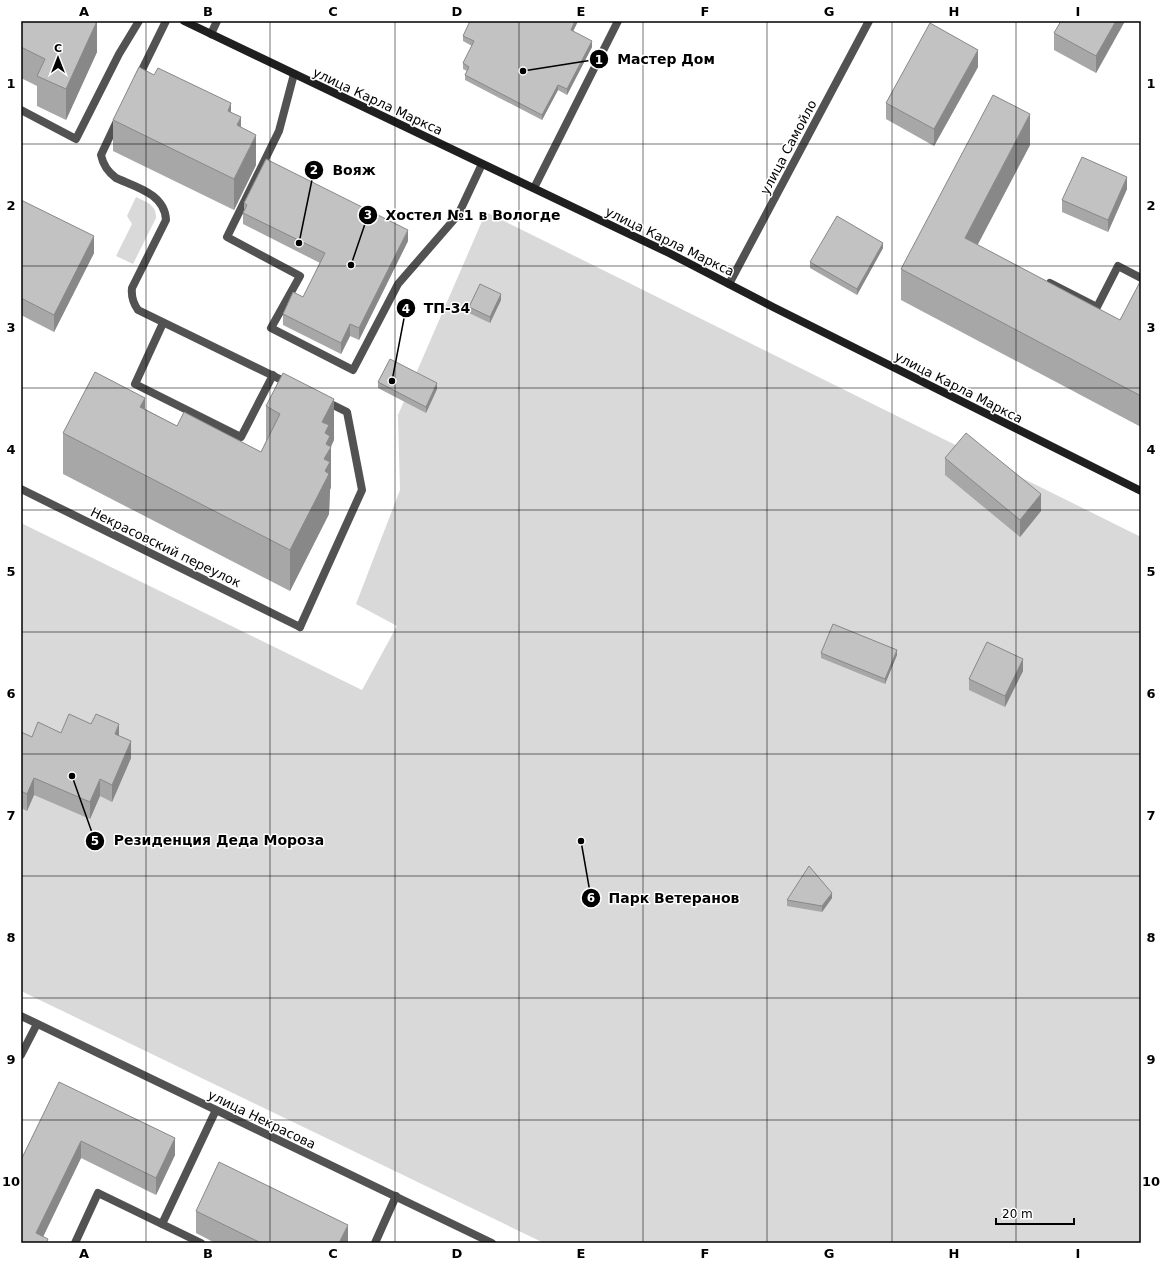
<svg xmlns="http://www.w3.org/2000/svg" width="1162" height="1264" font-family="'DejaVu Sans',sans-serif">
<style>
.green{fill:#d9d9d9}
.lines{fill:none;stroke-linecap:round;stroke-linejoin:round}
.lane{stroke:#525252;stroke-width:8}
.street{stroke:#525252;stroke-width:8}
.secondary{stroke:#1f1f1f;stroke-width:8}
.wall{fill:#a7a7a7}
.shaded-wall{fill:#888}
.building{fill:#c2c2c2;stroke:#888}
.grid{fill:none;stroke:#000;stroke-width:1;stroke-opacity:0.55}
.labels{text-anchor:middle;stroke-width:3;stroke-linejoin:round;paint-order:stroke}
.street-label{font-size:13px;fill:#000;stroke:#fff}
.leader{fill:none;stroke:#000;stroke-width:1.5}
.callout-dot{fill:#000;stroke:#fff;stroke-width:1.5}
.mark-label{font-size:12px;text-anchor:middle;font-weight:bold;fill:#fff}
.callout-label{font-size:14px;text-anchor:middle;font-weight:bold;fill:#000;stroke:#fff;stroke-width:3;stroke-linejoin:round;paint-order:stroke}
.neatline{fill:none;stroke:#000;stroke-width:1.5}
.grid-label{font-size:13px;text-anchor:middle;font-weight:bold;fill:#000}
</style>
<rect width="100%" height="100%" fill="#fff"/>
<!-- green -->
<g class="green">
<path d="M136 197C146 202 157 205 156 218L133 264 116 256 132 224 127 216Z"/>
<path d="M486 212 1141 537V1243H544L21 991V523L362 690 397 626 356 604 400 490 398 415Z"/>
</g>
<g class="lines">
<!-- lane -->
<g class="lane">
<path d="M211 34 217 21"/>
<path d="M294 74 279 131 227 237 300 276 271 328 353 370 398 284 458 215 482 164"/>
<path d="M138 78 166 21"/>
<path d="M21 110 76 139 119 54 139 21"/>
<path d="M117 121 101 155C103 165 108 172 116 178 136 187 165 194 166 220L132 288C131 297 133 303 138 310L290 384"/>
<path d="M534 188 618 21"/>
<path d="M1050 283 1097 307 1118 266 1141 278"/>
<path d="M163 323 135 384 241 437 273 375"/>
<path d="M300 627 362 490 347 412 325 401"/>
<path d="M162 1224 216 1110"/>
<path d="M75 1243 98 1193 201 1243"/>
<path d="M375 1243 396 1196"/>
</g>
<!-- street -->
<g class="street">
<path d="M729 284 869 21"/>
<path d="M21 489 300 627"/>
<path d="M21 1016 492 1243"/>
<path d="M21 1055 37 1024"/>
</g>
<!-- secondary -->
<path class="secondary" d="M184 21 669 253 773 307 1141 491"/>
</g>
<!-- wall -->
<g class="wall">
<path d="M21 21 97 52 66 120 37 106V86L21 78Z"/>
<path d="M578 21 573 31 592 47 567 95 558 90 542 120 465 80V75L467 71 463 69V63L472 46 463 41V36Z"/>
<path d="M1061 21H1125L1096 73 1054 50V33Z"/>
<path d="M978 67 934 146 886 119V103Z"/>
<path d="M231 112 241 127 256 165 234 210 113 151V120Z"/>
<path d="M1030 145 977 245 1120 320 1141 280V427L901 300V269Z"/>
<path d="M1127 189 1108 232 1062 212V200Z"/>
<path d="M21 200 94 253 54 332 21 315Z"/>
<path d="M244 203 408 241 359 340 350 336 341 354 283 325V314L303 297 320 263 243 224V213L244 210Z"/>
<path d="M883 248 857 295 810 268V262Z"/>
<path d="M501 300 490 323 469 313V307Z"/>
<path d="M378 382 437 389 426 413 378 388Z"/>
<path d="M266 406 334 440 331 447V487L330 490 329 514 290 591 63 474V433L145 409 177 426 261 452 266 441Z"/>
<path d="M945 458 1041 511 1020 537 945 475Z"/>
<path d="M821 653 897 655 885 684 821 658Z"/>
<path d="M1023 671 1005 707 969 690V679Z"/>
<path d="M21 732 32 737 61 733 119 736 131 758 112 802 100 796 90 819 34 795 27 811 21 808Z"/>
<path d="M832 898 822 912 787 906V900Z"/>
<path d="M59 1082 175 1155 156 1195 81 1158 43 1237 48 1243H21Z"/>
<path d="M196 1211 348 1243H215L196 1233Z"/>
</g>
<!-- shaded-wall -->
<g class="shaded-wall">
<path d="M97 21V52L66 120V89Z"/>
<path d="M575 21H578L571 36V30Z"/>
<path d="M1116 21H1125L1096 73V56Z"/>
<path d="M592 41V47L567 95V89Z"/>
<path d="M978 50V67L934 146V129Z"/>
<path d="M558 85V90L542 120V115Z"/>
<path d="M231 103V134L228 111Z"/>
<path d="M1030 114V145L965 269V238Z"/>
<path d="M241 117V148L237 125Z"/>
<path d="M256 135V165L234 210V179Z"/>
<path d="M1127 177V189L1108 232V220Z"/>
<path d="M408 230V241L359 340V328Z"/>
<path d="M94 236V253L54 332V315Z"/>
<path d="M883 243V248L857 295V289Z"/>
<path d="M501 294V300L490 323V317Z"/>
<path d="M350 324V336L341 354V343Z"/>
<path d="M437 383V389L426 413V407Z"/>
<path d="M145 398V438L140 407Z"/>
<path d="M334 399V440L330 448 331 447V487L330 490 329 514 290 591V550L322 422Z"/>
<path d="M1041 494V511L1020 537V520Z"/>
<path d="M897 650V655L885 684V679Z"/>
<path d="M1023 659V671L1005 707V696Z"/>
<path d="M119 724V741L115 734Z"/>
<path d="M131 741V758L112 802V785Z"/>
<path d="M34 778V795L27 811V794Z"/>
<path d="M100 779V796L90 819V802Z"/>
<path d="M832 893V898L822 912V906Z"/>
<path d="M175 1138V1155L156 1195V1178Z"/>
<path d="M81 1141V1158L40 1243 36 1233Z"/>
<path d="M348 1225V1243H339Z"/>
</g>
<!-- building -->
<g class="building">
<path d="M21 21H97L66 89 37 76 45 59 21 47Z"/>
<path d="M470 21H575L571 30 592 41 567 89 558 85 542 115 465 75 469 67 463 63 474 41 463 36Z"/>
<path d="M1061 21H1116L1096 56 1054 33Z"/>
<path d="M930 23 978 50 934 129 886 103Z"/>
<path d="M139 67 154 75 158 68 231 103 228 111 241 117 237 125 256 135 234 179 113 120Z"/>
<path d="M993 95 1030 114 965 238 1120 320 1141 280V396L901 269Z"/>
<path d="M1082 157 1127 177 1108 220 1062 200Z"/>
<path d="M266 159 408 230 359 328 350 324 341 343 283 314 293 292 303 297 325 253 243 213 247 205 244 203Z"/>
<path d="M21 200 94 236 54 315 21 298Z"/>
<path d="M837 216 883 243 857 289 810 262Z"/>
<path d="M480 284 501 294 490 317 469 307Z"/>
<path d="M390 359 437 383 426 407 378 382Z"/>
<path d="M95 372 145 398 140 407 177 426 184 412 261 452 280 414 266 406 283 373 334 399 322 422 329 425 325 433 330 436 326 444 331 447 324 459 330 462 325 471 329 474 290 550 63 433Z"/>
<path d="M966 433 1041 494 1020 520 945 458Z"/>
<path d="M833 624 897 650 885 679 821 653Z"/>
<path d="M987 642 1023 659 1005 696 969 679Z"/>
<path d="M69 714 91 724 96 714 119 724 115 734 131 741 112 785 100 779 90 802 34 778 27 794 21 791V732L32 737 38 722 61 733Z"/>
<path d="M809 866 832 893 822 906 787 900Z"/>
<path d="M59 1082 175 1138 156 1178 81 1141 36 1233 48 1239 46 1243H21V1160Z"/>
<path d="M219 1162 348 1225 339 1243H261L196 1211Z"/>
</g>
<!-- grid -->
<path class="grid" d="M146 21V1243M270 21V1243M395 21V1243M519 21V1243M643 21V1243M767 21V1243M892 21V1243M1016 21V1243M21 144H1141M21 266H1141M21 388H1141M21 510H1141M21 632H1141M21 754H1141M21 876H1141M21 998H1141M21 1120H1141"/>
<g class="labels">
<!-- street labels -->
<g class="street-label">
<text transform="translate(378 101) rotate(25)" y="5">улица Карла Маркса</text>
<text transform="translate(788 147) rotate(-62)" y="5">улица Самойло</text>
<text transform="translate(670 241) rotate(26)" y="5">улица Карла Маркса</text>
<text transform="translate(959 387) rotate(27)" y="5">улица Карла Маркса</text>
<text transform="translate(166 547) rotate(26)" y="5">Некрасовский переулок</text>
<text transform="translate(262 1119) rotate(26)" y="5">улица Некрасова</text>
</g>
</g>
<!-- callouts -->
<path class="leader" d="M523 71L599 59M299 243L314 170M351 265L368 215M392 381L406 308M72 776L95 841M581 841L591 898"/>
<g class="callout-dot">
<circle cx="523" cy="71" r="4"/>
<circle cx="299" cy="243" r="4"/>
<circle cx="351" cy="265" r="4"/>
<circle cx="392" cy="381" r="4"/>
<circle cx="72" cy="776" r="4"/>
<circle cx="581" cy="841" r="4"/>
<circle cx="599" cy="59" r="10"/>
<circle cx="314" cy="170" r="10"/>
<circle cx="368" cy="215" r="10"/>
<circle cx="406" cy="308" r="10"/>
<circle cx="95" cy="841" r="10"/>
<circle cx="591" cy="898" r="10"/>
</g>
<g class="mark-label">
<text x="599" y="64">1</text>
<text x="314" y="174">2</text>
<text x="368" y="219">3</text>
<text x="406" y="313">4</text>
<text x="95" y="845">5</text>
<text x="591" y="902">6</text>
</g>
<g class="callout-label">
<text x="666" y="64">Мастер Дом</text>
<text x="354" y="175">Вояж</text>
<text x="473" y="220">Хостел №1 в Вологде</text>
<text x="447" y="313">ТП-34</text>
<text x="219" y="845">Резиденция Деда Мороза</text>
<text x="674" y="903">Парк Ветеранов</text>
</g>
<!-- border -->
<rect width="1162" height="1264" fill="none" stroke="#ffffff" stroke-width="44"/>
<!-- north arrow -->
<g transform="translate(58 58)" stroke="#ffffff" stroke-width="3" paint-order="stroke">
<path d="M0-3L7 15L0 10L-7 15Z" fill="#000000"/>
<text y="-6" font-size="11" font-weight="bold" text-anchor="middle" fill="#000000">С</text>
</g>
<!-- scale -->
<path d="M996 1218v6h78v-6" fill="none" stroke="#000000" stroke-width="2"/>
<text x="1002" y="1218" font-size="12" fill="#000000" stroke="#ffffff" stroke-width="3" paint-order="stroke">20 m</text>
<rect x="22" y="22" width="1118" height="1220" class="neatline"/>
<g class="grid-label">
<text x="84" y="16">A</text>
<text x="208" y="16">B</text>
<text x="333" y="16">C</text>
<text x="457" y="16">D</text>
<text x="581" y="16">E</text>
<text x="705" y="16">F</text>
<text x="829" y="16">G</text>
<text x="954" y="16">H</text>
<text x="1078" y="16">I</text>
<text x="11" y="88">1</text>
<text x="1151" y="88">1</text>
<text x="11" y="210">2</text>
<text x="1151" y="210">2</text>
<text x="11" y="332">3</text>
<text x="1151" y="332">3</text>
<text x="11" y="454">4</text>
<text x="1151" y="454">4</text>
<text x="11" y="576">5</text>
<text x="1151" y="576">5</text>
<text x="11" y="698">6</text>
<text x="1151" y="698">6</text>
<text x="11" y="820">7</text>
<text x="1151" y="820">7</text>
<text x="11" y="942">8</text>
<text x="1151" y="942">8</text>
<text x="11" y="1064">9</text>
<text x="1151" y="1064">9</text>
<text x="11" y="1186">10</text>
<text x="1151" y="1186">10</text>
<text x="84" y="1258">A</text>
<text x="208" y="1258">B</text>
<text x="333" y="1258">C</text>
<text x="457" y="1258">D</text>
<text x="581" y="1258">E</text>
<text x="705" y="1258">F</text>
<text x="829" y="1258">G</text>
<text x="954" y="1258">H</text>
<text x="1078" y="1258">I</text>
</g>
</svg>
